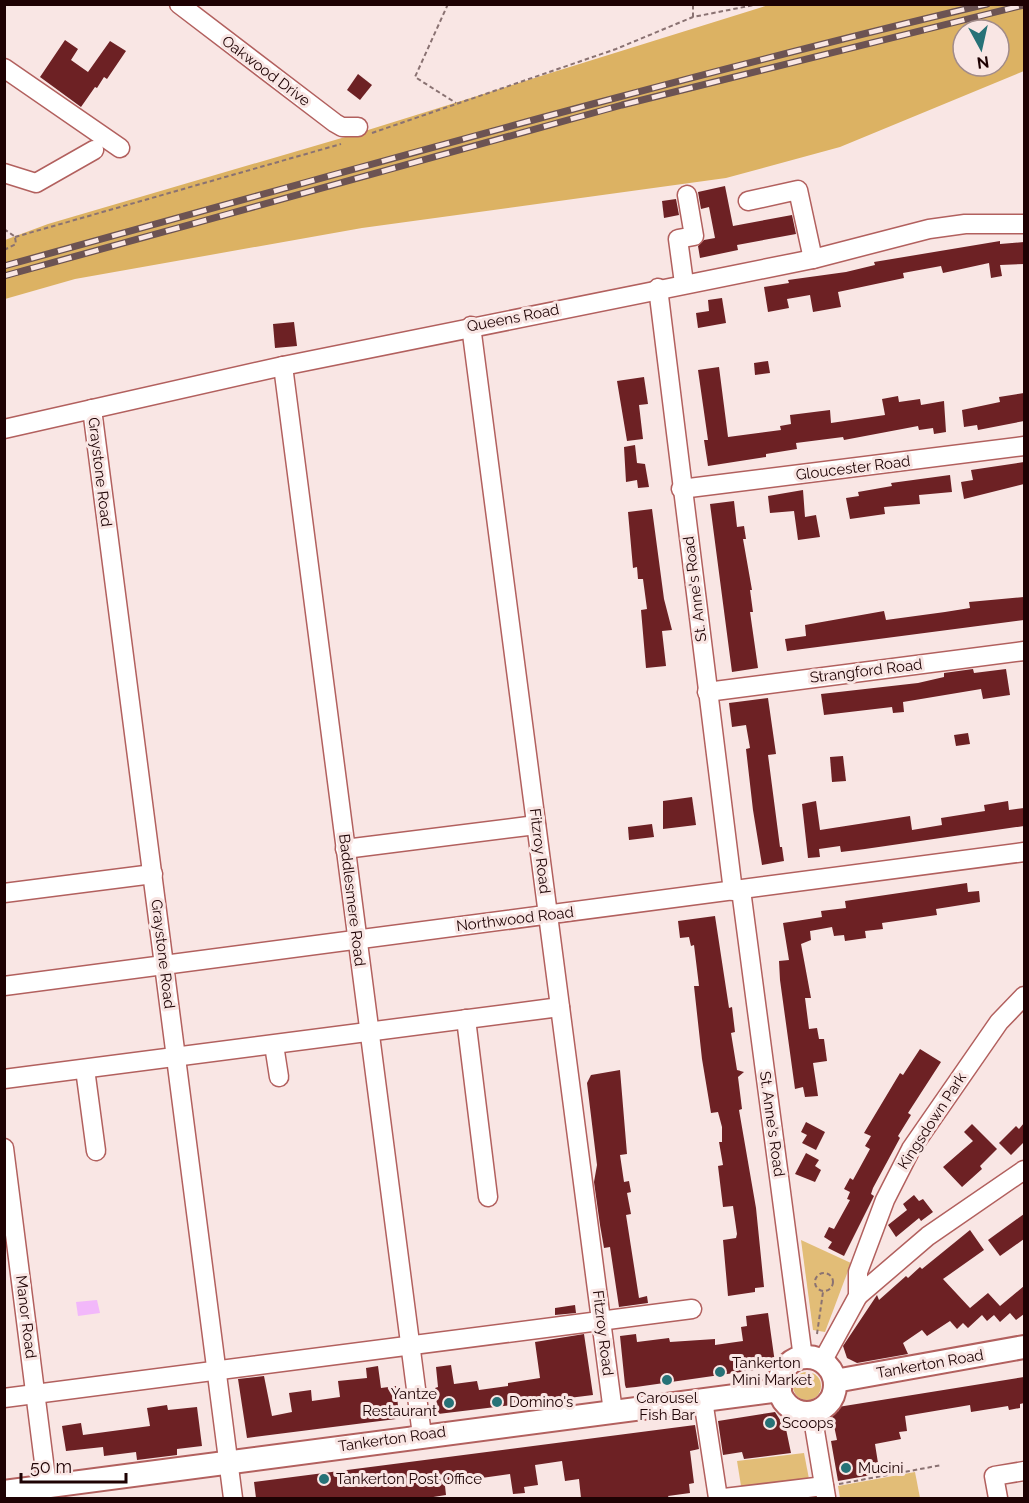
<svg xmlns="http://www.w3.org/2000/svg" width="1029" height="1503" font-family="Raleway,sans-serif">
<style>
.green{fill:#e2bd77}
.forest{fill:#dcb263;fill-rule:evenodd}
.water{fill:#f2b8fa}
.building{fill:#6d2124}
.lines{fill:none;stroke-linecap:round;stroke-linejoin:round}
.minor-casing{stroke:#b2605e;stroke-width:21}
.major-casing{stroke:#b2605e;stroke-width:26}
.path{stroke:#8a7272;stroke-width:2;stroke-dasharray:4.5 3;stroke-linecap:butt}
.minor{stroke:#fff;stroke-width:18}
.major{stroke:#fff;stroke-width:22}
.rail-casing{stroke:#6c5353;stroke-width:7}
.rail{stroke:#f9e6e4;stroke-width:4.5;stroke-dasharray:14;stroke-linecap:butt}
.poi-dot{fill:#277277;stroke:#f9e6e4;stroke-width:2}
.labels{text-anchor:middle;stroke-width:6;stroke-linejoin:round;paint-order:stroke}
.street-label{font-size:15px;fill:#1e0203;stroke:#f9e6e4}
.poi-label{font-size:15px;fill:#1e0203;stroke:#f9e6e4;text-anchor:start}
</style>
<rect width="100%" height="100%" fill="#f9e6e4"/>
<!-- green -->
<g class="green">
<path d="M801 1240 851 1263 825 1332 813 1330Z"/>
<circle cx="807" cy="1386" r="14"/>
<path d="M804 1453 810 1484 742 1492 737 1461Z"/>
<path d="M915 1472 920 1498H840L838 1486Z"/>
</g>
<!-- forest -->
<path class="forest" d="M772 4 1024 5V71L840 147 726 178 362 228 75 279 5 299V240L48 224 352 135ZM963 30H999V66H963Z"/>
<!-- water -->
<path class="water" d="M97 1300 100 1313 78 1316 76 1302Z"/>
<!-- building -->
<g class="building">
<path d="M65 40 78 49 71 60 88 72 110 41 126 51 107 79 104 77 97 88 95 87 81 107 40 77Z"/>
<path d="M358 74 372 85 360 100 347 90Z"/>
<path d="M725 186 733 226 792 215 796 234 737 245 738 250 700 258 698 246 704 240 715 238 709 207 701 209 698 192Z"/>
<path d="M676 199 679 215 664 218 662 201Z"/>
<path d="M1000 241V244L1024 242V264L1000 265 1002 276 991 278 989 263 943 273 941 266 903 273 904 278 838 292 841 307 813 312 810 295 787 299 789 308 768 312 764 287 789 283 788 280 846 272 875 265 874 262Z"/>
<path d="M722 298 726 323 698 328 696 313 709 311 708 300Z"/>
<path d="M294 322 297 346 275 348 273 324Z"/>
<path d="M768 361 770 373 755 375 754 363Z"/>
<path d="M719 367 728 437 781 430 780 426 791 424 790 415 830 410 831 423 885 415 882 399 898 396 899 402 920 399 921 405 944 401 946 432 934 434 933 428 919 430 918 426 844 440 843 437 796 443 797 449 766 454V457L708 466 704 440H708L698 370Z"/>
<path d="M644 377 648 404 639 405 643 439 627 441 617 381Z"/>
<path d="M1024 393V421L978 430 977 425 964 427 962 410 1000 402 999 397Z"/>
<path d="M635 445 637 463 645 464 649 487 638 488 637 480 626 482 624 447Z"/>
<path d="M1024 462V484L964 499 961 482 973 480 971 470Z"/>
<path d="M950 475 952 492 919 495 920 504 884 507 885 514 850 519 846 498 859 496 858 492 892 486 891 483Z"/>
<path d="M803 490 805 517 816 515 820 537 798 540 794 511 770 513 768 496Z"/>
<path d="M734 501 737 527 744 526 746 539H743L752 590H750L753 612H750L758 668 732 672 710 504Z"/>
<path d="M652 509 664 599 672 630 662 631 666 666 646 668 641 610 647 609 643 579H638L637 567 633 568 628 512Z"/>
<path d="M1024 597V620L787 651 785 639 806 636 805 625 884 611 886 620 945 612 970 608 969 602Z"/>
<path d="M973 669 974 673 1006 669 1010 695 983 699 981 689 903 702 904 712 893 713 892 707 824 715 821 694 918 683 944 677V673Z"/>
<path d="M768 698 776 754 768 755 780 847H782L784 861 762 865 753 810 746 749 750 748 746 725 732 727 729 703Z"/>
<path d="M968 733 970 744 956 746 954 735Z"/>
<path d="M843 756 846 781 832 782 830 757Z"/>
<path d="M692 797 696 825 663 829V801Z"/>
<path d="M816 801 820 830 910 816 912 830 942 825 941 818 985 811 984 805 1008 801 1009 810 1024 808V826L865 849 841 852 840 846 819 849 820 857 808 858 802 804Z"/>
<path d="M652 824 654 837 629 840 628 827Z"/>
<path d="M967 883 968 892 979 891 980 902 936 909 937 915 882 923 883 929 865 931 866 938 845 941 844 935 834 936 832 927 810 931 811 940 801 944 811 998H805L809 1029 817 1028 819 1039H824L827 1061 813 1063 818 1096 805 1097 803 1087 795 1089 780 980 779 961 789 960 783 923 822 917 821 911 846 908 845 901Z"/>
<path d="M715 916 729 1008 732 1007 735 1032 731 1033 737 1070 744 1072 738 1077 742 1109 739 1110 756 1208 764 1287 755 1288V1292L728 1296 723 1240 736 1238 737 1234 733 1206 723 1207 718 1166 723 1165 719 1142H722V1127L718 1112 711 1113 702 1059 694 986H699L694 945 691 946 689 937 680 938 678 921Z"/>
<path d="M920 1049 941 1062 908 1113 911 1115 898 1136 900 1138 873 1188 871 1194 874 1196 844 1256 828 1248 832 1242 824 1237 829 1227 834 1229 850 1200 847 1199 850 1192 844 1189 850 1178 853 1180 870 1149 865 1146 871 1136 864 1133 900 1073 903 1075Z"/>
<path d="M620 1070 627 1154 620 1155 624 1182 629 1181 631 1192 627 1193 631 1214 626 1215 639 1298 647 1296 648 1303 619 1307 610 1247 604 1248 600 1225 594 1182 597 1165 587 1083 591 1075Z"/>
<path d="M806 1122 825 1132 816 1150 802 1143 807 1135 801 1132Z"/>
<path d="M1024 1123V1142L1011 1155 999 1143 1016 1126 1019 1129Z"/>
<path d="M972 1124 997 1149 980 1166 982 1169 962 1187 943 1167 973 1141 964 1132Z"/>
<path d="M806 1153 819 1160 815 1166 821 1170 815 1182 795 1174Z"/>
<path d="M914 1195 919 1201 923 1199 933 1212 921 1221 919 1218 896 1237 888 1225 907 1210 903 1204Z"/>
<path d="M1024 1214V1239L1000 1256 988 1240Z"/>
<path d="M970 1230 984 1250 943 1279 970 1308 988 1293 1000 1306 1024 1286V1314L1016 1320 1010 1313 1000 1322 994 1315 987 1321 982 1315 968 1328 963 1323 957 1329 950 1321 927 1336 922 1330 903 1343 908 1354 857 1363 847 1358 843 1346 877 1295 879 1300 906 1276 908 1278 920 1267 922 1269Z"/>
<path d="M575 1305 576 1313 555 1315V1308Z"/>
<path d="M768 1313 775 1363 770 1368 636 1387 626 1388 625 1385 620 1336 636 1334 637 1342 669 1338 670 1342 715 1339V1345L743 1341 741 1327 747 1326 746 1316Z"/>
<path d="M584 1334 593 1395 438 1414 435 1388 438 1387 436 1367 451 1365 454 1384 477 1381 479 1390 508 1386V1383L540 1378 535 1342Z"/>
<path d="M378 1366 381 1388 396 1386 399 1416 396 1419 247 1438 238 1379 264 1376 272 1416 292 1412 289 1393 311 1390 312 1401 340 1397 338 1381 367 1378 366 1368Z"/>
<path d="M1024 1377V1403L1020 1404V1408L1009 1410 1008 1406 971 1412 970 1405 905 1416 907 1431 899 1432 901 1439 875 1444 878 1463H875L877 1474 838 1481 831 1441 837 1440 832 1416 834 1412 839 1411 838 1407Z"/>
<path d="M167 1405 168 1410 197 1407 202 1446 177 1449V1455L137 1460 136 1452 104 1456 103 1447 66 1451 62 1426 81 1423 83 1435 150 1426 147 1408Z"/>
<path d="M775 1412 786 1429 791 1453 744 1459 742 1452 723 1455 718 1421Z"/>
<path d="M695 1425 699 1449 690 1451 694 1483 689 1484 690 1493 668 1496 669 1498H581L579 1479 565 1481 562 1461 535 1465 538 1485 524 1487 525 1493 513 1494 510 1474 453 1482V1484L445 1486 446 1495 427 1498H256L254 1482Z"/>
</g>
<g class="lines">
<defs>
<g id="minor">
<path d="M179 4 335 123 342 127H358"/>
<path d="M4 68 120 148"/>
<path d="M4 173 36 183 94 150"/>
<path d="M748 201 798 190 813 259"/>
<path d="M684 283 678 239 694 236 687 195"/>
<path d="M658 288 733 891"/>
<path d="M471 326 613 1412"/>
<path d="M283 366 422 1435"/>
<path d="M92 409 233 1498"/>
<path d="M4 429 283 366 813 259 929 229 965 224H1024"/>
<path d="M681 489 1024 446"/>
<path d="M707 692 1024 651"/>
<path d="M345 849 536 825"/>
<path d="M741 890 803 1358"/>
<path d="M4 893 153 874"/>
<path d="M4 986 1024 852"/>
<path d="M466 1019 488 1197"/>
<path d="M274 1045 279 1077"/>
<path d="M85 1069 96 1151"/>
<path d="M4 1079 560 1007"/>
<path d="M4 1148 47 1486"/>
<path d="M858 1296 928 1236 1024 1170"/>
<path d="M822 1362 858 1296V1272L885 1200 911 1149 999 1022 1024 996"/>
<path d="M4 1398 692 1309"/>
<path d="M703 1400 718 1498"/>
<path d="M812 1413 826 1497"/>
<path d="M724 1498 824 1486"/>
<path d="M998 1498 994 1476 1024 1471"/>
</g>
<g id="major">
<circle cx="807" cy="1385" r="28"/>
<path d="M835 1381 1024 1347"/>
<path d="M4 1492 780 1390"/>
</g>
</defs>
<!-- minor casing -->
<use href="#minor" class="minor-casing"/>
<!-- major casing -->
<use href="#major" class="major-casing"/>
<!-- path -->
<g class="path">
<path d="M448 4 415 77 456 103"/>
<path d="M693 17V4"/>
<path d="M372 133 616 49 693 17 759 4"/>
<path d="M4 229 14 236"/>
<path d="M15 237 341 144"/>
<path d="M4 250 16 244 15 237"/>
<circle cx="824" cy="1282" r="9"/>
<path d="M817 1334 823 1292"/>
<path d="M839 1484 942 1465"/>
</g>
<!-- minor -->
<use href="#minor" class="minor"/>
<!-- major -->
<use href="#major" class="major"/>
<defs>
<g id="rail">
<path d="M4 266C331 176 657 82 987 4"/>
<path d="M4 276 622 105 1024 5"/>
</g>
</defs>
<!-- rail casing -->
<use href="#rail" class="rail-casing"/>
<!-- rail -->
<use href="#rail" class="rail"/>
</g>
<!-- markers -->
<g class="poi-dot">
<circle cx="720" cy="1372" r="6"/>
<circle cx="667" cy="1380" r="6"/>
<circle cx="497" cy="1402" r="6"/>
<circle cx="449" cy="1403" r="6"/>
<circle cx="770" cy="1423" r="6"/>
<circle cx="846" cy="1468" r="6"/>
<circle cx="324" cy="1479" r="6"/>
</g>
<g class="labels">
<!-- street labels -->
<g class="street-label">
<text transform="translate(266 71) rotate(37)" y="5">Oakwood Drive</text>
<text transform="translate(513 318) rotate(-11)" y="5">Queens Road</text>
<text transform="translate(853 468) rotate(-7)" y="5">Gloucester Road</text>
<text transform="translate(100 472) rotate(83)" y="5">Graystone Road</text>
<text transform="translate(695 589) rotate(-97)" y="5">St. Anne's Road</text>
<text transform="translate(866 671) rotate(-7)" y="5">Strangford Road</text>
<text transform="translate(540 851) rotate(83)" y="5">Fitzroy Road</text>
<text transform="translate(352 900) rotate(83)" y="5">Baddlesmere Road</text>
<text transform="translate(515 919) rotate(-7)" y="5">Northwood Road</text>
<text transform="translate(163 954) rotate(83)" y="5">Graystone Road</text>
<text transform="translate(932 1121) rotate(-57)" y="5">Kingsdown Park</text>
<text transform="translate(772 1124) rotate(82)" y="5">St. Anne's Road</text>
<text transform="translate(26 1317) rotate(83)" y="5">Manor Road</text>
<text transform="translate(603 1333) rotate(83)" y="5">Fitzroy Road</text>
<text transform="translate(930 1364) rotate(-10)" y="5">Tankerton Road</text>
<text transform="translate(392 1439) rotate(-8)" y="5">Tankerton Road</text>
</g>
<!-- poi labels -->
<g class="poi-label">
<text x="732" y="1368">Tankerton<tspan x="732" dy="17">Mini Market</tspan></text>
<text x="437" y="1399" text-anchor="end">Yantze<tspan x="437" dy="17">Restaurant</tspan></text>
<text x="667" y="1403" text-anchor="middle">Carousel<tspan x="667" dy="17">Fish Bar</tspan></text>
<text x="509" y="1407">Domino's</text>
<text x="782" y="1428">Scoops</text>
<text x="858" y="1473">Mucini</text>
<text x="336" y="1484">Tankerton Post Office</text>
</g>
</g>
<!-- border -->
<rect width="1029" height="1503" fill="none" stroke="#1e0203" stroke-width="12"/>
<!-- north arrow -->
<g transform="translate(981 48) rotate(172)"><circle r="28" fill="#f9e6e4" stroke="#a18b8a" stroke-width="1.5"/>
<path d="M0-4.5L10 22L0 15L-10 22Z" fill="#277277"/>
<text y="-9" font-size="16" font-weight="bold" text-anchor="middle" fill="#1e0203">N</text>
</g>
<!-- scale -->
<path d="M21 1473v9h105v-9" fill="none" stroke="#1e0203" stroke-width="3"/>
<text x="30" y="1473" font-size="18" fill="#1e0203" stroke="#f9e6e4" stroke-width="4.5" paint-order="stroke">50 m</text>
</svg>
